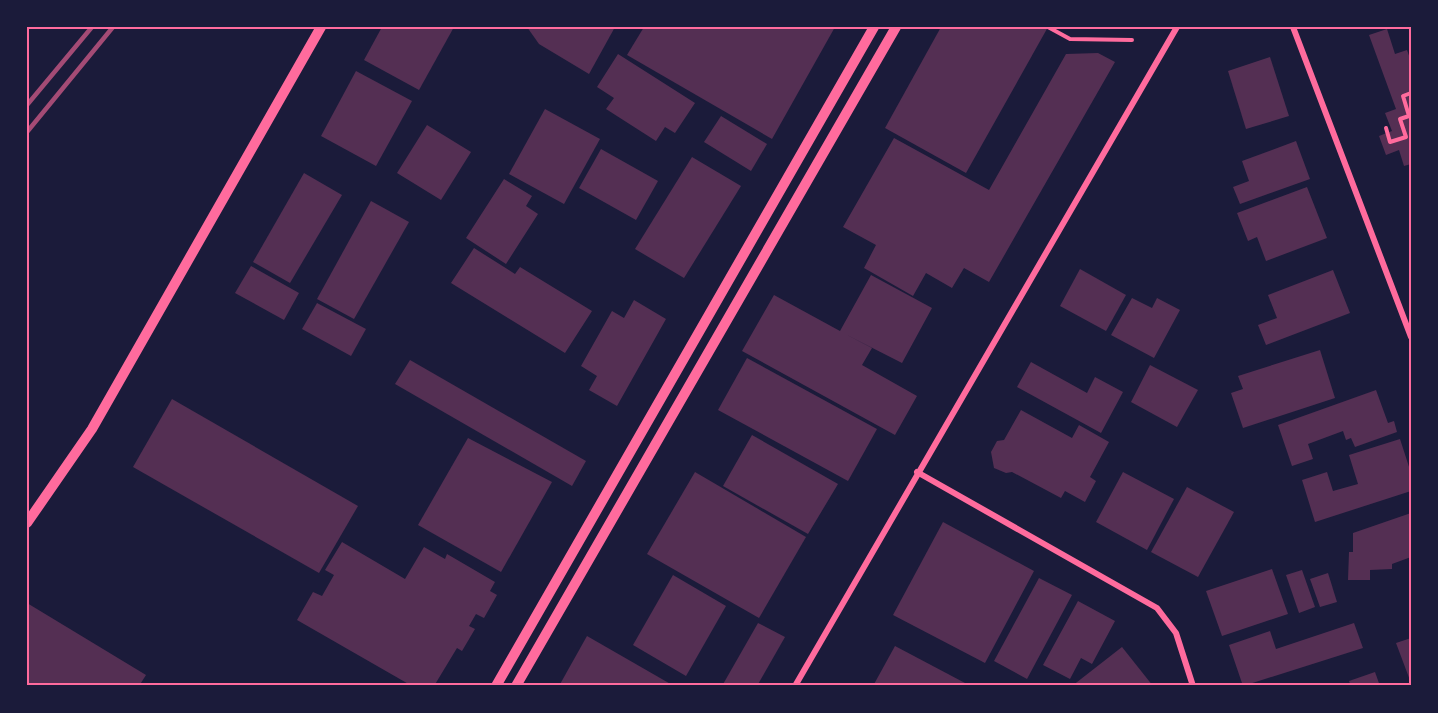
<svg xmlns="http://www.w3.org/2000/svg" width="1438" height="713" font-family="'Fira Sans Condensed',sans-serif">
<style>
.building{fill:#542f53}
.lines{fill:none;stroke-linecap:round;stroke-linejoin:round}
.path{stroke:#ff6b9d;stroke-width:4}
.minor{stroke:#ff6b9d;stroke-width:6}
.tertiary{stroke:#ff6b9d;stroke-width:10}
.rail{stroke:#a44b75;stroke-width:4.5}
.neatline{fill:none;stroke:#ff6b9d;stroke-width:2}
</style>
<rect width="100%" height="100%" fill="#1b1b3a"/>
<!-- building -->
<g class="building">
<path d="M382 27H454L419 90 364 60Z"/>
<path d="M527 27H615L589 74 539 44Z"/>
<path d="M644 27H835L772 139 627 55Z"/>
<path d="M941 27H1048L966 173 885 128Z"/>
<path d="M1387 29 1395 54 1407 50 1411 61V164L1404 166 1399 150 1386 155 1379 136 1392 131 1385 113 1396 109 1369 35Z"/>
<path d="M1098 53 1115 62 989 282 964 268 952 288 926 273 913 296 864 268 876 245 843 227 894 138 989 190 1066 54Z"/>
<path d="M618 54 695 103 675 133 665 127 656 141 606 109 614 98 597 87Z"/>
<path d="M1270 57 1289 116 1246 129 1228 71Z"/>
<path d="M356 71 412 101 376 166 321 136Z"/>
<path d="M545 109 600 139 564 204 509 174Z"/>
<path d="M721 116 767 144 751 171 704 142Z"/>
<path d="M427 125 471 152 441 200 397 173Z"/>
<path d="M1296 141 1310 179 1240 204 1233 187 1249 181 1242 161Z"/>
<path d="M601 149 658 181 636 220 579 188Z"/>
<path d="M692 157 741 186 684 278 635 249Z"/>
<path d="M304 173 342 195 290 283 253 262Z"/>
<path d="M504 179 532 196 526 206 538 214 506 264 466 238Z"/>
<path d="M1307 187 1327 238 1266 261 1257 237 1248 241 1237 213Z"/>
<path d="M371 201 409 222 354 319 317 299Z"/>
<path d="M474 248 515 274 520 267 592 311 565 353 451 283Z"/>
<path d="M251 266 299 293 284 320 235 293Z"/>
<path d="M1080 269 1126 295 1106 331 1060 306Z"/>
<path d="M1333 270 1350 313 1266 345 1258 325 1277 318 1268 295Z"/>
<path d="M871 275 932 308 902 363 845 334 872 348 862 365 917 396 895 435 742 351 774 295 840 331Z"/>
<path d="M1132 298 1152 308 1157 298 1180 310 1154 358 1111 335Z"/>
<path d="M634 300 666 319 617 406 589 390 597 376 581 366 612 311 624 318Z"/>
<path d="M317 303 366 329 351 356 302 329Z"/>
<path d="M1320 350 1335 398 1243 428 1231 393 1243 389 1238 376Z"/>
<path d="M747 358 877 429 848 481 718 410Z"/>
<path d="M410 360 586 461 572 486 395 384Z"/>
<path d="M1031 362 1087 393 1095 377 1123 392 1101 433 1017 387Z"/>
<path d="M1150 365 1198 390 1177 427 1131 402Z"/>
<path d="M1376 390 1388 423 1394 421 1397 432 1355 447 1351 438 1346 440 1343 431 1308 444 1313 459 1292 466 1278 425Z"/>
<path d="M172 399 358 506 319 573 133 467Z"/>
<path d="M1021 410 1072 438 1079 425 1109 442 1090 477 1096 481 1085 502 1065 491 1061 498 1012 472 1006 473 994 468 991 452 997 441 1004 440Z"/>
<path d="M752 435 838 484 808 534 723 486Z"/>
<path d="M468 438 552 482 501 572 418 525Z"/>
<path d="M1400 439 1411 473V491L1315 522 1302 480 1327 472 1333 491 1358 484 1349 455Z"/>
<path d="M695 472 806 537 759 618 647 554Z"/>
<path d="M1123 472 1174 499 1147 550 1096 522Z"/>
<path d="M1187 487 1234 512 1198 577 1151 552Z"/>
<path d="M1411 513V557L1392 564V569L1370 570V580H1348L1349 552H1353V533Z"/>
<path d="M943 522 1034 571 985 663 893 615Z"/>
<path d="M342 542 405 579 424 547 445 559 447 554 495 582 490 591 497 595 484 618 476 614 469 626 475 629 462 651 457 648 434 686H412L297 620 313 592 322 596 334 575 325 570Z"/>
<path d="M1272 569 1288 614 1222 636 1206 591Z"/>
<path d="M1302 570 1315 607 1299 613 1286 575Z"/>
<path d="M1328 573 1337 602 1320 607 1310 579Z"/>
<path d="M673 575 726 606 686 676 633 645Z"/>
<path d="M1039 578 1072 595 1027 679 994 661Z"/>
<path d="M1078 601 1115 621 1092 664 1081 658 1070 679 1043 665Z"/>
<path d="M27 603 146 675 139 686H27Z"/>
<path d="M758 623 785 637 757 686H722Z"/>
<path d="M1354 623 1363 648 1243 686 1229 645 1270 631 1276 649Z"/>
<path d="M587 636 674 686H559Z"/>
<path d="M1411 638V683L1396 643Z"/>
<path d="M895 646 965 683 964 686H873Z"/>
<path d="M1122 647 1153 686H1072Z"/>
<path d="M1375 672 1380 686H1351L1349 681Z"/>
</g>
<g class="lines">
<!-- path -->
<g class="path">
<path d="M1048 27 1070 39 1132 40"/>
<path d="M1386 128 1390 142 1406 137 1400 119 1409 116 1403 96 1411 93"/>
</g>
<!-- minor -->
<g class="minor">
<path d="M1293 27 1411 337"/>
<path d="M917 472 1157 608 1176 633 1193 686"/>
<path d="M795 686 1177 27"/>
</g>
<!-- tertiary -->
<g class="tertiary">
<path d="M27 523 92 429 321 27"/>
<path d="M496 686 874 27"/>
<path d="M516 686 896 27"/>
</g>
<!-- rail -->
<g class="rail">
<path d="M27 105 92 27"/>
<path d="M27 132 113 27"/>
</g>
</g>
<!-- border -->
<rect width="1438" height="713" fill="none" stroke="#1b1b3a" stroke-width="57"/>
<rect x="28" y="28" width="1382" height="656" class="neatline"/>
</svg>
